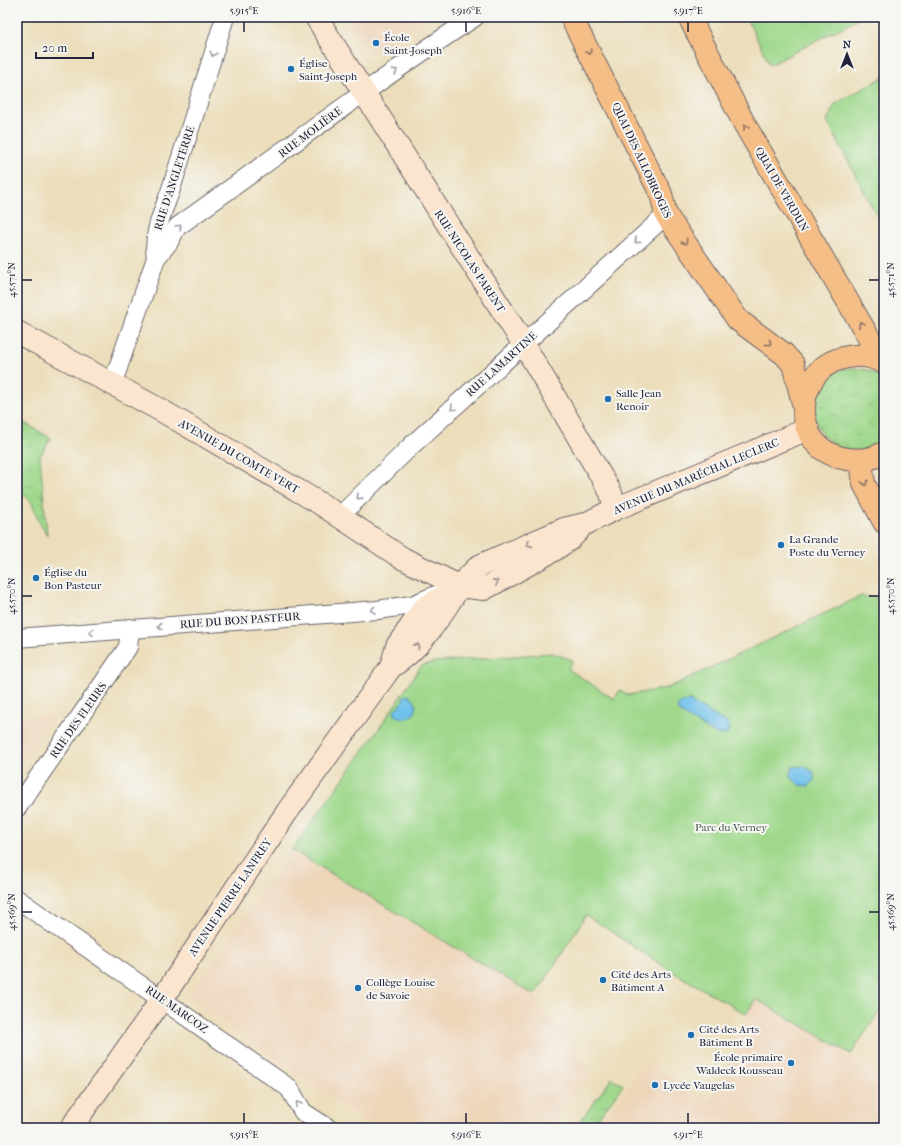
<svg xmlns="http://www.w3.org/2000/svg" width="901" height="1145" font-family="'IM FELL French Canon',serif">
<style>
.built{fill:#eed6bb}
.grass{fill:url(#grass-tufts);stroke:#607d63}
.park{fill:#9fd88b;stroke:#607d63}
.water{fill:#6fc1eb;stroke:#487293}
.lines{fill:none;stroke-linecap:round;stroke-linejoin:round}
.street-casing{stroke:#696468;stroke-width:20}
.secondary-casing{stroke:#696468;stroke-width:24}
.primary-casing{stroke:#696468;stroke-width:24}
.street{stroke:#fff;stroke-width:18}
.secondary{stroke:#fbe5cf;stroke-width:22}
.primary{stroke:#f6be87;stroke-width:22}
.oneway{stroke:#8c7061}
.oneway2{stroke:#9c9ca7}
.oneway3{stroke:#998d8c}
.ticks{fill:none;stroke:#22223b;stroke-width:1.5}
.poi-dot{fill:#1f6fb2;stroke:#f6f6f2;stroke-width:1.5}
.labels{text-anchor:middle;stroke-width:4;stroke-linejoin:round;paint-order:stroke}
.poi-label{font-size:11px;fill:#22223b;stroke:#f6f6f2;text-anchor:start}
.street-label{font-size:11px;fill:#22223b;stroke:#f6f6f2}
.park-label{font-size:11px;fill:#485953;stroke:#f6f6f2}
.neatline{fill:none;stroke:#22223b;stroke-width:1.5}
.ticks-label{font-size:10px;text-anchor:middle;fill:#22223b}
</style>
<defs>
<pattern id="grass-tufts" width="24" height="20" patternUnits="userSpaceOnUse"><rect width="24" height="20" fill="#9fd88b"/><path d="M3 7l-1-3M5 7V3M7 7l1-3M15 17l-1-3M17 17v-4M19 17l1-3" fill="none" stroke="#89b979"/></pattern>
</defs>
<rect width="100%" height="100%" fill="#f6f6f2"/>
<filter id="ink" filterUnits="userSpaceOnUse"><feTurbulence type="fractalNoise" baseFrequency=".025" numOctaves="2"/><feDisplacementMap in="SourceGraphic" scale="8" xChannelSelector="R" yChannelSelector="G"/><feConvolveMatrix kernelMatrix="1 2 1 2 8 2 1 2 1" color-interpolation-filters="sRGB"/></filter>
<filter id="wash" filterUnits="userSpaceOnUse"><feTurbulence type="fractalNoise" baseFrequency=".012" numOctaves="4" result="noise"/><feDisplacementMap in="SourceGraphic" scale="16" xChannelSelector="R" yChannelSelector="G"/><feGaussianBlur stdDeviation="0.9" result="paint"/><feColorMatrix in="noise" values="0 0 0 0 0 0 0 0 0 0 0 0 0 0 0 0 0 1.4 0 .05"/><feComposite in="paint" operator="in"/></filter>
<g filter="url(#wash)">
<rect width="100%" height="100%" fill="#ecdebb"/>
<!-- built -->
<g class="built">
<path d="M347 17H431L371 55Z"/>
<path d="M45 715 52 720 17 769V716Z"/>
<path d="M292 850 542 1001 536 1009 575 1040 581 1064 588 1068 591 1075 587 1081 577 1089 551 1128H373L188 997Z"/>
<path d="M756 999 848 1052 845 1057 863 1069 884 1075V1128H597L647 1061 700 1097 710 1099 750 1022 744 1018Z"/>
</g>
<!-- grass -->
<g class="grass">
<path d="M850 368C864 368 873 371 884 379V440C875 448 868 450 856 450 852 450 848 450 844 450 839 449 835 444 831 442 810 427 807 395 828 378 834 372 842 370 850 368Z"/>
<path d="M17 419 51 438 40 456 47 535C44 530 40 524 37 518 31 503 35 500 17 492Z"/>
<path d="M612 1078 623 1085 591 1128H575Z"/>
</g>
<!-- park -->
<g class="park">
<path d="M746 17H862L770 65Z"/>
<path d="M884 77V221L877 216 827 121 835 104Z"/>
<path d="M861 596 878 598 884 606V1005L851 1054 756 999 746 1014 671 971 586 915 544 982 534 995 292 850 376 733 421 666 435 662 552 653 573 660 568 669 614 699 620 690 628 695 668 688Z"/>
</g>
<!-- water -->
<g class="water">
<path d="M408 695C415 698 417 704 415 712 411 719 402 720 395 715L394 710C400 704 403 705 404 696Z"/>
<path d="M689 701 729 724 728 733 722 735 716 734 680 713 677 708 682 702Z"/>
<path d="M803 766 814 772V780L809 786 799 785 790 776 793 767Z"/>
</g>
</g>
<g filter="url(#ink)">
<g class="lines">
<defs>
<g id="street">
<path d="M156 258 169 242 177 227C276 157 373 83 475 17"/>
<path d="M112 385 156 258C152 233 163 212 171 189L225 17"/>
<path d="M339 517 411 446 666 215"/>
<path d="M17 638 377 610 412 605 436 595"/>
<path d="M17 808 128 647 130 628"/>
<path d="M17 899 289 1088 303 1112 328 1128"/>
</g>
<g id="secondary">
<path d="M316 17 523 343 611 493 615 509"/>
<path d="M17 332 164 412 321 504 402 558 459 586 484 589 554 550 570 539 578 531"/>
<path d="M391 667C421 648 437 621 456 592"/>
<path d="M71 1128 162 999 287 812 391 667 397 646 423 609 459 586 479 566 564 529 585 524 615 509 808 429"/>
</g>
<g id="primary">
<path d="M571 17 661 194 666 215 738 320 784 354 793 364 804 407"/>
<path d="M689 17 745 125 868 336 877 359"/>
<path d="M884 363C871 355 857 354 843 358 812 365 797 399 807 428 818 459 857 467 884 453"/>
<path d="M861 461 864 484 884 522"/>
</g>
</defs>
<!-- street casing -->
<use href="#street" class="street-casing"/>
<!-- secondary casing -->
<use href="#secondary" class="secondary-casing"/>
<!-- primary casing -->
<use href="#primary" class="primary-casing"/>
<!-- street -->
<use href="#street" class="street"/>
<!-- secondary -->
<use href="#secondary" class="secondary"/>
<!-- primary -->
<use href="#primary" class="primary"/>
</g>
<!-- one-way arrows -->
<defs><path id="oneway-chevron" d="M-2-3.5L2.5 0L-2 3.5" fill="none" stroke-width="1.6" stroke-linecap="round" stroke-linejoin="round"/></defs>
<g class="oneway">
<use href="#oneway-chevron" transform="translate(589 52) rotate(63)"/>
<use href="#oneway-chevron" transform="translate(746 127) rotate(-119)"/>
<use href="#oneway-chevron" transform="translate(685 242) rotate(56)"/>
<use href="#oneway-chevron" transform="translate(861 324) rotate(-121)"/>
<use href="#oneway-chevron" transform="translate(769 343) rotate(37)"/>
<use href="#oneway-chevron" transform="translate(865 483) rotate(77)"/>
</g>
<g class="oneway2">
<use href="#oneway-chevron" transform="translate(213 54) rotate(107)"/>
<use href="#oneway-chevron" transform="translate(395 71) rotate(-34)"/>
<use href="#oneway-chevron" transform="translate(179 227) rotate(-46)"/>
<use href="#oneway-chevron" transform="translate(637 241) rotate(138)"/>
<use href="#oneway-chevron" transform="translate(453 408) rotate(137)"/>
<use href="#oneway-chevron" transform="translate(359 497) rotate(136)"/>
<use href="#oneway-chevron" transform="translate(373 610) rotate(175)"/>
<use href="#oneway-chevron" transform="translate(160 626) rotate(176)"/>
<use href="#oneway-chevron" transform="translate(91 632) rotate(175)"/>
<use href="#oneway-chevron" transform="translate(298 1104) rotate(-120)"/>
</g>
<g class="oneway3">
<use href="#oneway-chevron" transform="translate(529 544) rotate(156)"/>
<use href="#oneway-chevron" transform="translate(496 582) rotate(-28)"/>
<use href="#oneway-chevron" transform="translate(417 646) rotate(-50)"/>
</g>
</g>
<!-- ticks -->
<path class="ticks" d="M244 22V32M466 22V32M688 22V32M22 280H32M869 280H879M22 596H32M869 596H879M22 912H32M869 912H879M244 1113V1123M466 1113V1123M688 1113V1123"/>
<!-- markers -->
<g class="poi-dot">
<circle cx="376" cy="43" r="4"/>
<circle cx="291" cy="69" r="4"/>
<circle cx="608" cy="399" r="4"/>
<circle cx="781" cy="545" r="4"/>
<circle cx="36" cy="578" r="4"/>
<circle cx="603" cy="980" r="4"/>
<circle cx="358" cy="988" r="4"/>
<circle cx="691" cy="1035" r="4"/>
<circle cx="791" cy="1063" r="4"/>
<circle cx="655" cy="1085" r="4"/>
</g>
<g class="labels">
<!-- poi labels -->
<g class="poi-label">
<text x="384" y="41">École<tspan x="384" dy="13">Saint-Joseph</tspan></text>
<text x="299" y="67">Église<tspan x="299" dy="13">Saint-Joseph</tspan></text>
<text x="616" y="397">Salle Jean<tspan x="616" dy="13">Renoir</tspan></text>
<text x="789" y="543">La Grande<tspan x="789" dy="13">Poste du Verney</tspan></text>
<text x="44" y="576">Église du<tspan x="44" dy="13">Bon Pasteur</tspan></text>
<text x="611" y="978">Cité des Arts<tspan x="611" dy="13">Bâtiment A</tspan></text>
<text x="366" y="986">Collège Louise<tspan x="366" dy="13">de Savoie</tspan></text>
<text x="699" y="1033">Cité des Arts<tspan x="699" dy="13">Bâtiment B</tspan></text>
<text x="783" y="1061" text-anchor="end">École primaire<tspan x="783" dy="13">Waldeck Rousseau</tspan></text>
<text x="663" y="1089">Lycée Vaugelas</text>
</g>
<!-- street labels -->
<g class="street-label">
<text transform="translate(310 132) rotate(-37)" y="4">RUE MOLIÈRE</text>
<text transform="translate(642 160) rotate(65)" y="4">QUAI DES ALLOBROGES</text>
<text transform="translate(174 178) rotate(-72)" y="4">RUE D'ANGLETERRE</text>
<text transform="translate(782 189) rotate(60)" y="4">QUAI DE VERDUN</text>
<text transform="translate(470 261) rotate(57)" y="4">RUE NICOLAS PARENT</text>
<text transform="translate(501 364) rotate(-42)" y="4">RUE LAMARTINE</text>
<text transform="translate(239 456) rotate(30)" y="4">AVENUE DU COMTE VERT</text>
<text transform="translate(696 476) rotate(-23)" y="4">AVENUE DU MARÉCHAL LECLERC</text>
<text transform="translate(240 620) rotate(-4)" y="4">RUE DU BON PASTEUR</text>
<text transform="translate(78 720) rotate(-55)" y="4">RUE DES FLEURS</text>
<text transform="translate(230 897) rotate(-56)" y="4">AVENUE PIERRE LANFREY</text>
<text transform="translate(177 1009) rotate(35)" y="4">RUE MARCOZ</text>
</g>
<!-- park labels -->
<g class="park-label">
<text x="731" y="831">Parc du Verney</text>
</g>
</g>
<!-- margin -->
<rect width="901" height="1145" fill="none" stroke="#f6f6f2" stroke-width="44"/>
<!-- north arrow -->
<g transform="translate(847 54)" stroke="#f6f6f2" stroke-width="3" paint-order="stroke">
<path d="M0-3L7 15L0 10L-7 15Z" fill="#22223b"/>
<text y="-6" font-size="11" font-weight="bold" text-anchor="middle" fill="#22223b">N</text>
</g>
<!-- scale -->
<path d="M36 52v6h57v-6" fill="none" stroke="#22223b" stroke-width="2"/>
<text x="42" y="52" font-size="12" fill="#22223b" stroke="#f6f6f2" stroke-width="3" paint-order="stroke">20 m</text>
<rect x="22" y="22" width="857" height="1101" class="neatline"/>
<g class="ticks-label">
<text x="244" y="14">5.915°E</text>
<text x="466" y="14">5.916°E</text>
<text x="688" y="14">5.917°E</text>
<text transform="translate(11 280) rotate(-90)" y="4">45.571°N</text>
<text transform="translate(890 280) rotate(-90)" y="4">45.571°N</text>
<text transform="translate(11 596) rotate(-90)" y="4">45.570°N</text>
<text transform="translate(890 596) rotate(-90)" y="4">45.570°N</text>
<text transform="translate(11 912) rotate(-90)" y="4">45.569°N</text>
<text transform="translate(890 912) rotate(-90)" y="4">45.569°N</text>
<text x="244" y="1138">5.915°E</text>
<text x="466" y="1138">5.916°E</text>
<text x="688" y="1138">5.917°E</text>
</g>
</svg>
